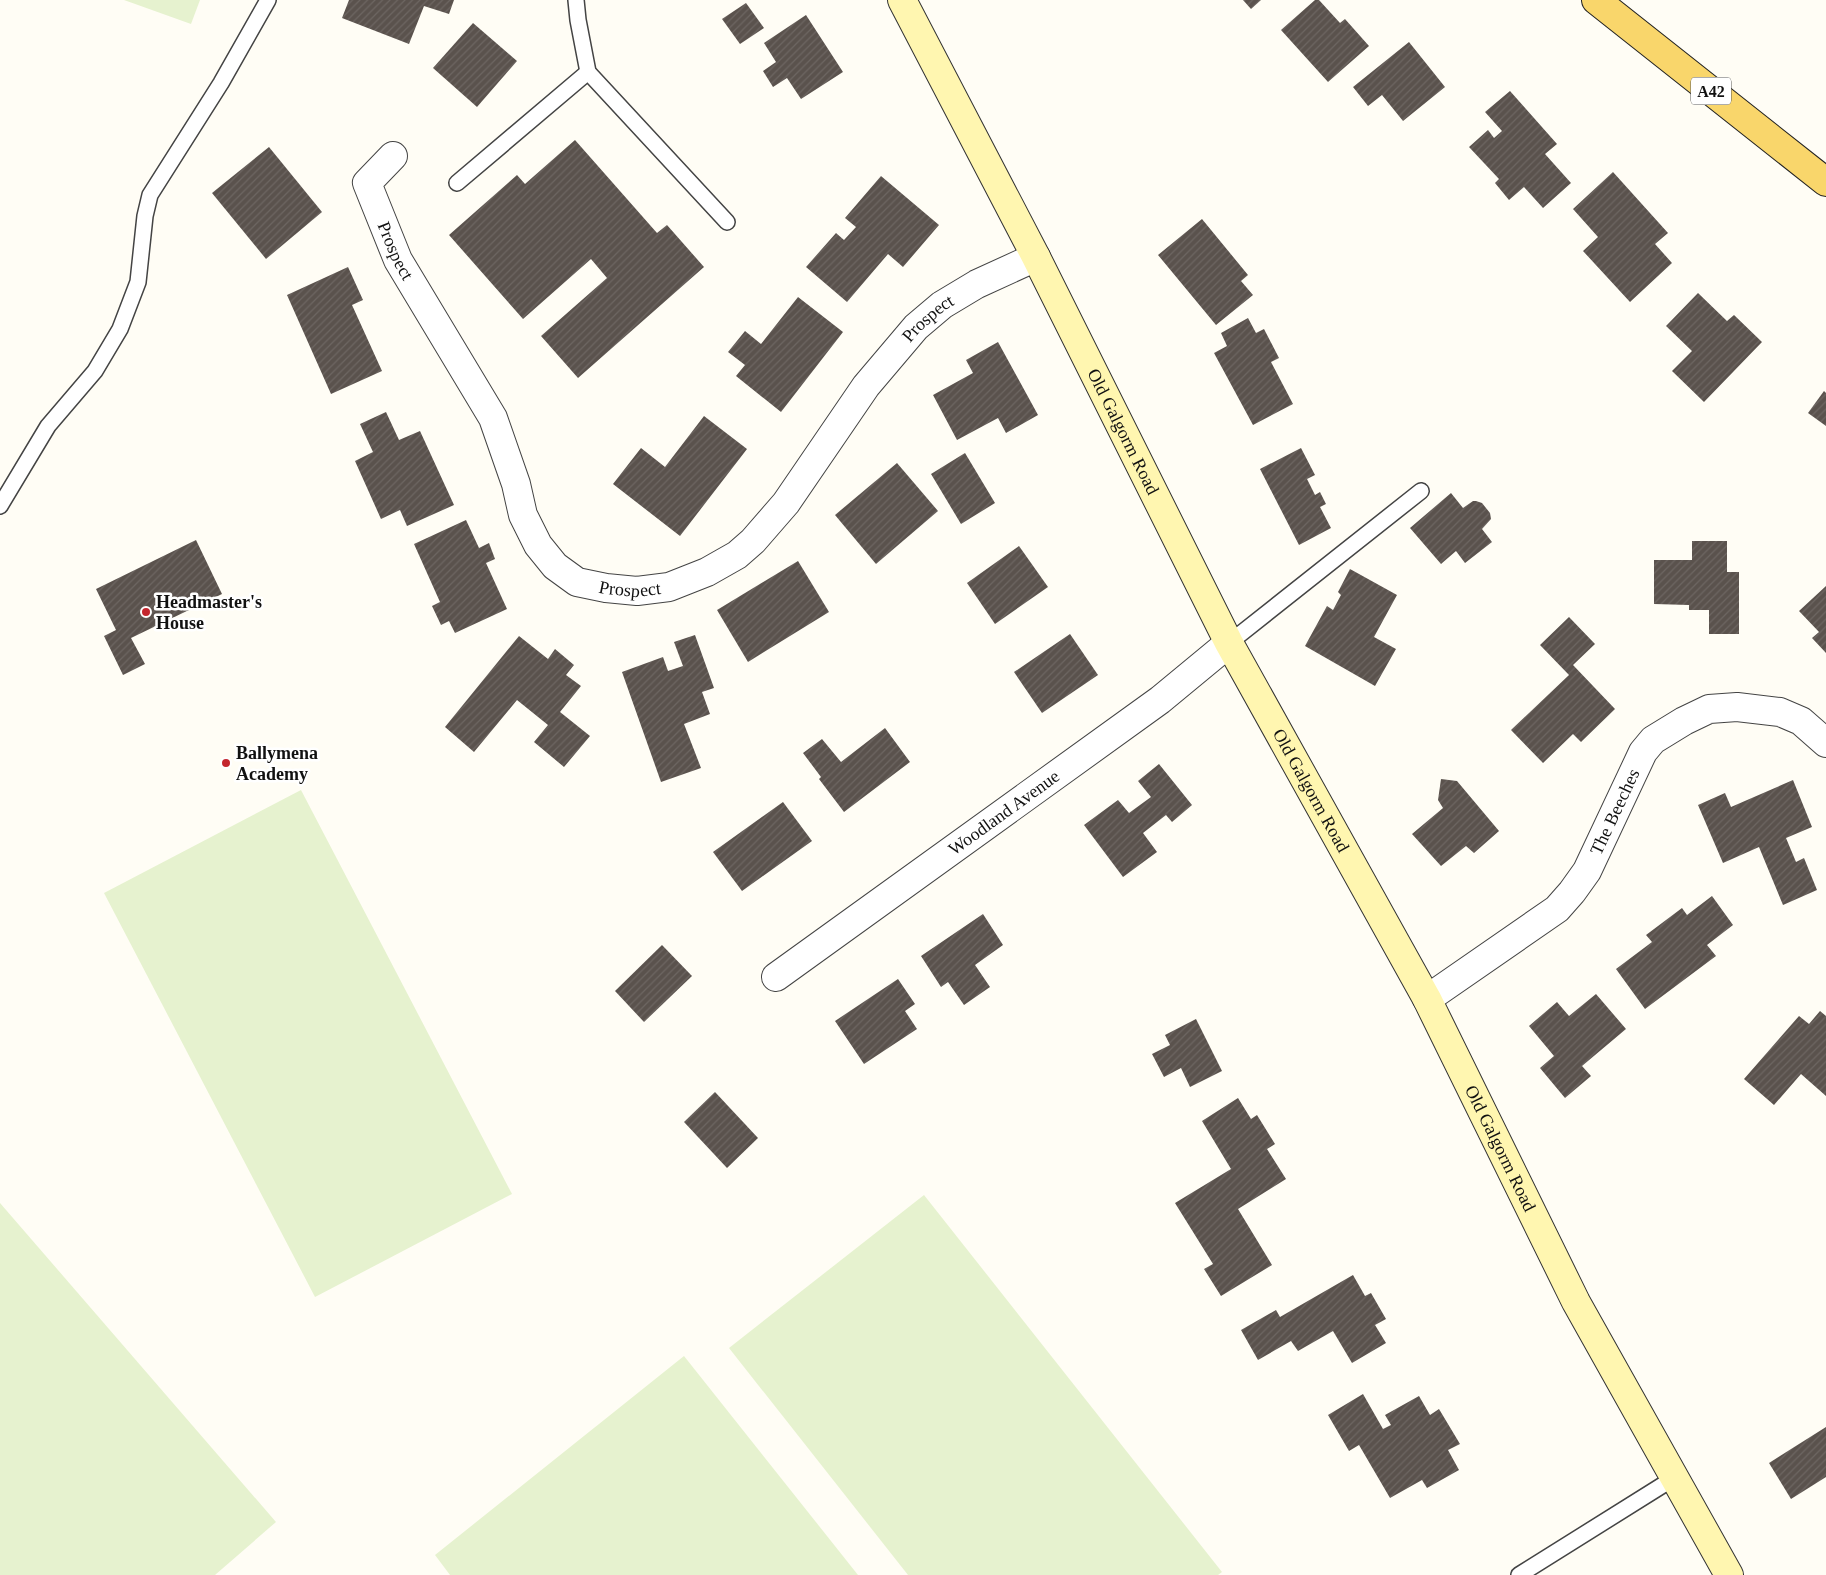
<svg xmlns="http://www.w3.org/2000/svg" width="1826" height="1575" font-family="Georgia,serif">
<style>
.pitch{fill:#e6f2cf}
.building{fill:url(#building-hatch)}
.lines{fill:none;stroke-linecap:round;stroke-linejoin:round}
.lane-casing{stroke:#444;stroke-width:18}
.street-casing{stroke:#444;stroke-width:30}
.secondary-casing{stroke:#333;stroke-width:30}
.primary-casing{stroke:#222;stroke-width:30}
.lane{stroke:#fff;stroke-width:15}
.street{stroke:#fff;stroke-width:28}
.secondary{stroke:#fff6b0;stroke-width:28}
.primary{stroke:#f9d66b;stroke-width:28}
.poi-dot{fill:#c4262e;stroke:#fff;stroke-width:2}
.labels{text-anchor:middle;stroke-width:5;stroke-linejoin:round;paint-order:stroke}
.shield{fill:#fff;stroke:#585858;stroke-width:1}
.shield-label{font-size:16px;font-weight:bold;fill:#111}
.street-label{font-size:18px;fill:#111;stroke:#fff}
.poi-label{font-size:18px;font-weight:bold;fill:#111;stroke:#fff;text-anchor:start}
</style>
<defs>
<pattern id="building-hatch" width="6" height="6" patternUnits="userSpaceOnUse" patternTransform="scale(1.25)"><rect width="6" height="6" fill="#5a524d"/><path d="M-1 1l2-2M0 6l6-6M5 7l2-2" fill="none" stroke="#6d6662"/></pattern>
</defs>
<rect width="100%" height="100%" fill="#fffdf5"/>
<!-- pitch -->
<g class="pitch">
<path d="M124 0H200L191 24Z"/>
<path d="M301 790 512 1194 315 1297 104 893Z"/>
<path d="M924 1195 1222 1572 1218 1575H908L729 1348Z"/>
<path d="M0 1203 276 1522 215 1575H0Z"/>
<path d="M684 1356 858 1575H450L435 1555Z"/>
</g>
<!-- building -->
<g class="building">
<path d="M349 0H454L449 14 424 6 409 44 342 18Z"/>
<path d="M1243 0H1261L1251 9Z"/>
<path d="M1315 0H1319L1340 23 1345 19 1369 46 1328 82 1281 30Z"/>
<path d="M746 3 764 28 740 44 722 19Z"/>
<path d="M806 15 843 72 801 99 787 78 773 87 763 71 776 62 764 43Z"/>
<path d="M473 23 517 61 477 107 433 68Z"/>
<path d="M1409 42 1445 87 1403 121 1382 95 1368 106 1353 87Z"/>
<path d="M1510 91 1557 144 1545 154 1571 183 1543 208 1524 187 1509 200 1495 183 1499 179 1469 147 1488 130 1494 138 1502 131 1485 112Z"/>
<path d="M575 140 657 233 667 225 704 267 578 378 541 336 607 278 591 259 523 319 449 235 517 175 525 184Z"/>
<path d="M269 147 322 212 266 259 212 193Z"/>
<path d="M1613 172 1668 233 1655 244 1672 263 1630 302 1583 251 1598 237 1573 209Z"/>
<path d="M881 176 939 225 903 267 888 254 847 302 806 267 836 233 844 240 856 227 845 218Z"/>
<path d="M1202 219 1248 275 1241 281 1253 295 1216 325 1158 255Z"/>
<path d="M348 267 363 300 352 305 382 371 331 394 287 295Z"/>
<path d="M1698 293 1727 321 1734 315 1762 342 1704 402 1672 371 1692 351 1666 326Z"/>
<path d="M798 297 843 332 781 412 736 376 745 365 728 352 745 331 761 344Z"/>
<path d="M1248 318 1256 333 1264 329 1279 358 1271 362 1293 404 1253 425 1214 353 1227 346 1221 333Z"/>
<path d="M998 342 1038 415 1006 433 998 418 957 440 933 395 973 373 966 360Z"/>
<path d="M1824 391 1826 393V426L1808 413Z"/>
<path d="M386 412 399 440 420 431 454 505 407 526 400 510 381 519 355 461 373 452 360 424Z"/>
<path d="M704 416 747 449 680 536 613 484 641 448 665 467Z"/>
<path d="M1301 448 1315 475 1307 479 1315 495 1320 492 1326 504 1320 507 1331 528 1299 545 1260 469Z"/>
<path d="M965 453 995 503 961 524 931 474Z"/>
<path d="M897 463 938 511 876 564 835 515Z"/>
<path d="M1451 493 1463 508 1473 501H1476L1482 503 1490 513 1491 519 1482 529 1492 542 1465 563 1456 551 1441 564 1410 528Z"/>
<path d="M466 520 479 548 489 543 495 559 486 563 507 609 455 633 449 621 441 625 432 606 440 602 414 544Z"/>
<path d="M196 540 222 594 131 638 145 664 123 675 104 636 116 630 96 589Z"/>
<path d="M1692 541H1727V572H1739V634H1709V610H1689V605L1654 604V560H1692Z"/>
<path d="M1019 546 1048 587 995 624 967 583Z"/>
<path d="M798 561 829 612 748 662 717 610Z"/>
<path d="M1350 569 1397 595 1374 637 1396 649 1375 686 1305 646 1327 606 1333 610 1341 595 1338 592Z"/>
<path d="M1826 586V653L1812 638 1819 632 1799 611Z"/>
<path d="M1569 617 1595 644 1573 665 1615 709 1581 742 1573 734 1543 763 1511 730 1569 675 1540 645Z"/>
<path d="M1070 634 1098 675 1042 713 1014 672Z"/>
<path d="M695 635 714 688 702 692 710 714 684 724 701 768 661 782 622 672 663 657 668 671 683 666 674 642Z"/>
<path d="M519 636 548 659 555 649 574 665 566 675 581 686 560 712 590 736 564 767 534 742 548 725 517 700 474 752 445 727Z"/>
<path d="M885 728 910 762 844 812 819 779 821 777 803 753 822 739 841 762Z"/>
<path d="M1159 764 1192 805 1172 822 1166 815 1143 833 1157 852 1123 877 1084 825 1118 800 1129 813 1151 797 1138 781Z"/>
<path d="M1441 779 1457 781 1499 831 1474 853 1466 846 1441 866 1412 834 1443 808 1438 800Z"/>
<path d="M1793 780 1812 827 1786 838 1796 862 1804 858 1817 890 1783 905 1759 847 1723 863 1698 805 1725 793 1731 807Z"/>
<path d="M783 802 812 841 742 891 713 852Z"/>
<path d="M1712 896 1733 925 1707 945 1716 956 1645 1009 1616 969 1652 942 1646 935 1682 908 1687 915Z"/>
<path d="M983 914 1003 945 975 965 990 987 964 1005 948 982 941 987 921 956Z"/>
<path d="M662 945 692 976 644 1022 615 991Z"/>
<path d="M898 979 915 1004 905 1011 917 1029 864 1064 835 1021Z"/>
<path d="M1596 994 1626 1029 1582 1066 1591 1076 1565 1098 1540 1068 1554 1056 1529 1026 1557 1002 1569 1016Z"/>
<path d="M1820 1011 1826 1016V1096L1801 1074 1774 1105 1744 1079 1799 1016 1809 1024Z"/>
<path d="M1196 1019 1222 1071 1190 1087 1181 1068 1164 1077 1152 1054 1170 1045 1165 1035Z"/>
<path d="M715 1092 758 1138 727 1168 684 1122Z"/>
<path d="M1238 1098 1251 1119 1257 1115 1275 1144 1267 1149 1286 1179 1238 1209 1272 1265 1221 1296 1204 1269 1213 1264 1175 1203 1231 1169 1202 1121Z"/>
<path d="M1353 1275 1365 1296 1371 1293 1386 1319 1375 1325 1386 1343 1352 1363 1333 1331 1298 1351 1291 1341 1258 1360 1241 1330 1276 1310 1280 1317Z"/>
<path d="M1363 1394 1383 1429 1391 1425 1385 1415 1419 1396 1430 1415 1439 1409 1460 1444 1448 1450 1459 1470 1427 1488 1422 1480 1390 1498 1359 1445 1349 1451 1328 1415Z"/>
<path d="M1826 1427V1477L1791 1499 1769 1463Z"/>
</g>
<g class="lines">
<defs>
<g id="lane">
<path d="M576 0 578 20 588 72 727 222"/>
<path d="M457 183 588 72"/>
<path d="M0 506 48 426 95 371 120 329 138 282 145 216 150 195 221 83 268 0"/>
<path d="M1229 643 1421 491"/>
<path d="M1519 1575 1674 1478"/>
</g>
<g id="street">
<path id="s1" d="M393 156 367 183 398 260 493 418 516 484 523 515 538 545 555 566 577 582 606 588 637 591 669 587 707 572 737 555 753 541 786 503 866 386 916 327 942 305 977 284 1036 257"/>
<path id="s2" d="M776 977 1160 700 1229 643"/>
<path id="s3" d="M1427 999 1557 909 1572 892 1587 871 1643 752 1653 740 1684 721 1709 709 1737 707 1780 712 1801 721 1826 743"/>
</g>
<g id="secondary">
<path id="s4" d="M902 0 1036 257 1229 643 1427 999 1576 1302 1729 1575"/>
</g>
<path id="primary" d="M1596 0 1826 182"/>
</defs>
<!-- lane casing -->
<use href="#lane" class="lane-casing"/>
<!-- street casing -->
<use href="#street" class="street-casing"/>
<!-- secondary casing -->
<use href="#secondary" class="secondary-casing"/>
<!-- primary casing -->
<use href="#primary" class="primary-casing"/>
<!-- lane -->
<use href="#lane" class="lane"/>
<!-- street -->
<use href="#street" class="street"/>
<!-- secondary -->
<use href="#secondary" class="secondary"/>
<!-- primary -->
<use href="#primary" class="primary"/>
</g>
<!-- markers -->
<g class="poi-dot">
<circle cx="146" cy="612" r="5"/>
<circle cx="226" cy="763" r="5"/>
</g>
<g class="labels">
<!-- shield labels -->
<rect class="shield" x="1691" y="77.5" width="40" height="27" rx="4"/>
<g class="shield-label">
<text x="1711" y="97">A42</text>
</g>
<!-- street labels -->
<g class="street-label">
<text dy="6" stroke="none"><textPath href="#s1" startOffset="111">Prospect</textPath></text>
<text dy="6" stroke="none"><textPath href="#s1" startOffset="968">Prospect</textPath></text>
<text dy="6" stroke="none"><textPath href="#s4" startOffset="485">Old Galgorm Road</textPath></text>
<text dy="6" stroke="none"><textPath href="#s1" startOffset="548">Prospect</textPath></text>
<text dy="6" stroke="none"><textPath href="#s4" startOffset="890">Old Galgorm Road</textPath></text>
<text dy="6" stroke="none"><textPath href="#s3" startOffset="272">The Beeches</textPath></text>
<text dy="6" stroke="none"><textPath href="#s2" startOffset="281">Woodland Avenue</textPath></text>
<text dy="6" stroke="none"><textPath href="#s4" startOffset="1295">Old Galgorm Road</textPath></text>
</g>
<!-- poi labels -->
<g class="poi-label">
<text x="156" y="608">Headmaster's<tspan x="156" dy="21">House</tspan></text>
<text x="236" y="759">Ballymena<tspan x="236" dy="21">Academy</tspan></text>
</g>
</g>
</svg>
